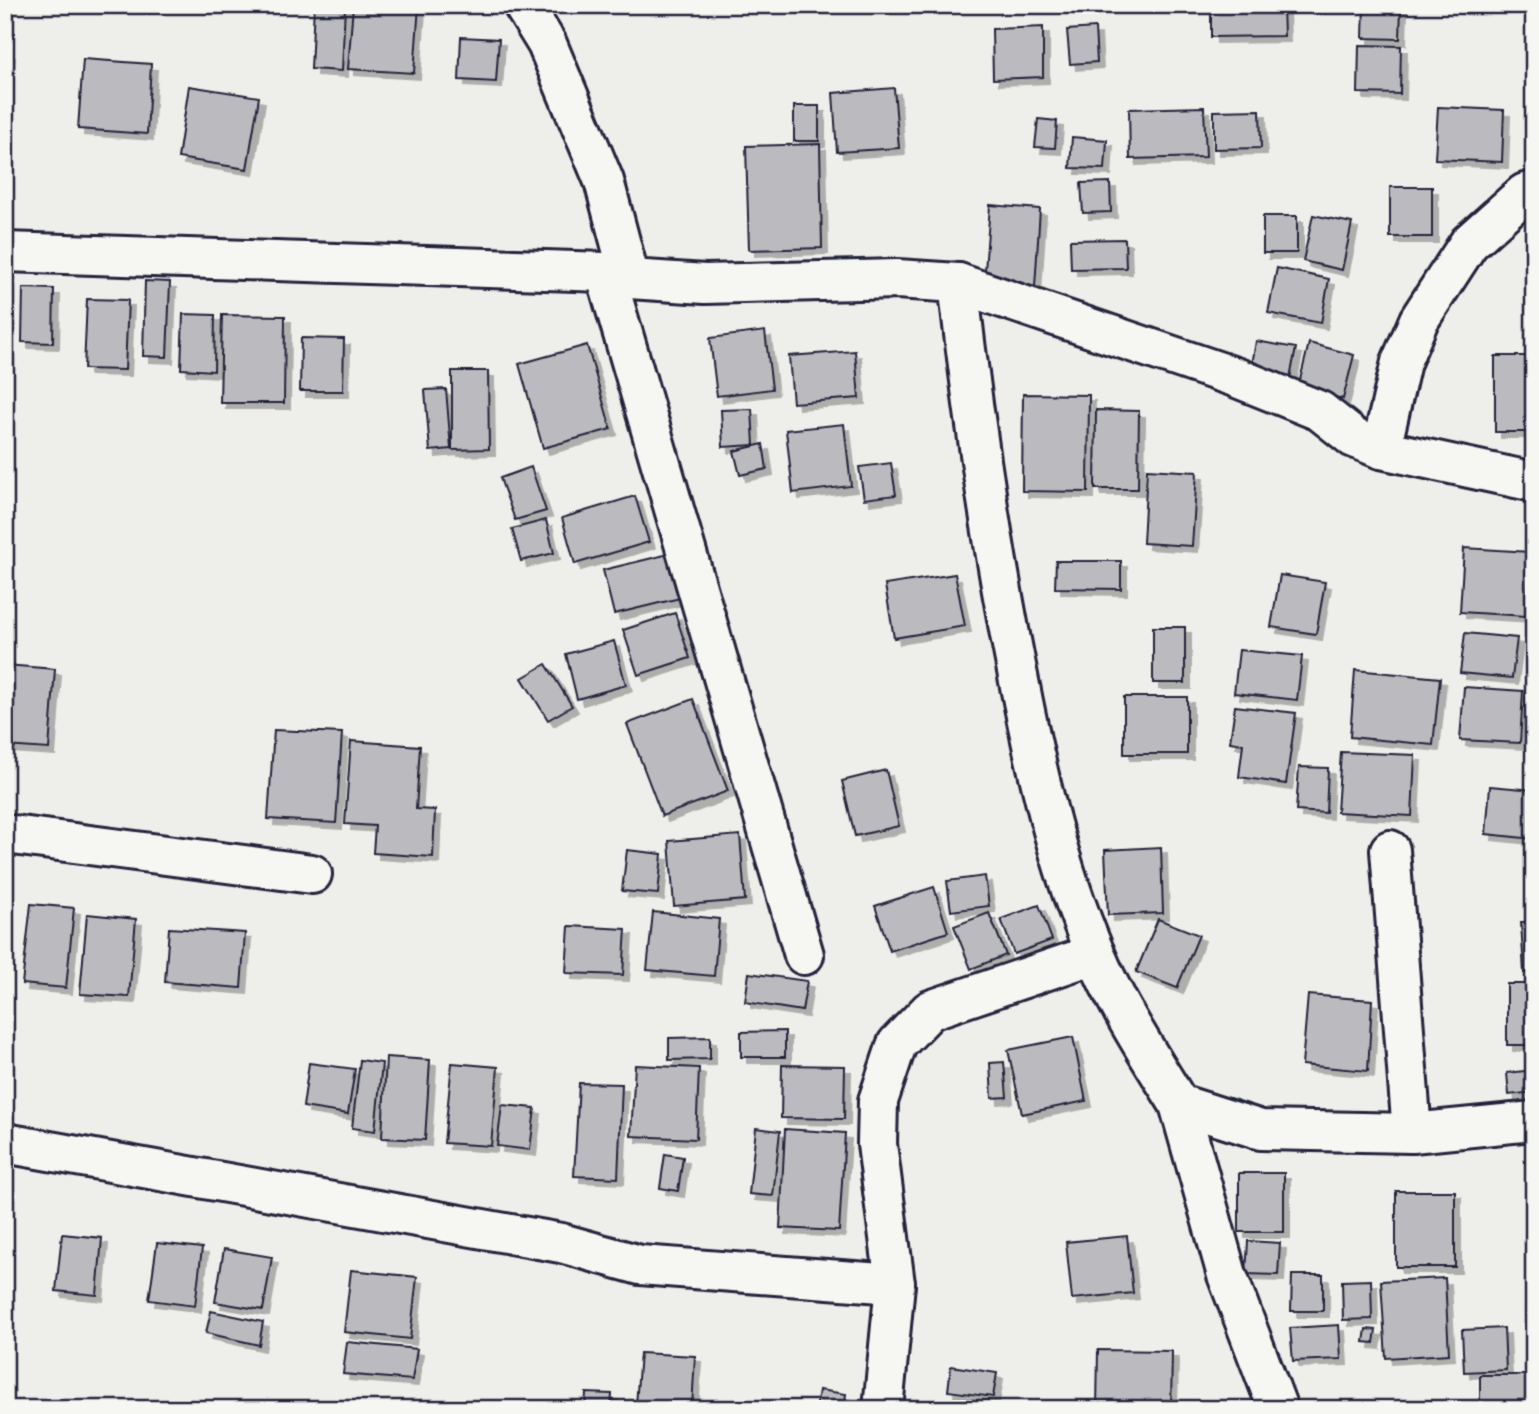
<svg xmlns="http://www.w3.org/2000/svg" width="1539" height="1414" font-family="Mali,sans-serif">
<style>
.building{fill:#bbbbbf;stroke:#22223b;stroke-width:2;filter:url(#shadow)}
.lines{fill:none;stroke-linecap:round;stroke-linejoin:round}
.street-casing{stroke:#22223b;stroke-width:44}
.street{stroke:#f6f6f2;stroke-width:38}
</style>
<defs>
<filter id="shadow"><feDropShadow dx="6" dy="6" stdDeviation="0" flood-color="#0004"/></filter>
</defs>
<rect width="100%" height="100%" fill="#eeeeeb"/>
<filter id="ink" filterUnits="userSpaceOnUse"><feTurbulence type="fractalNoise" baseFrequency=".0143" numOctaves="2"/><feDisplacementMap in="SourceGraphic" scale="14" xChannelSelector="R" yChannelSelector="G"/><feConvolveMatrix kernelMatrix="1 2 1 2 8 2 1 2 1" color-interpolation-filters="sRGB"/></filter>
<g filter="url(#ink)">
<!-- building -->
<g class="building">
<path d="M314 5H345L342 71 311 69Z"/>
<path d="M353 5H419L414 73 348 69Z"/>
<path d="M1211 5H1283L1284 36 1211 37Z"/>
<path d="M1364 5H1401L1400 39 1363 38Z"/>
<path d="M1043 27V77L993 79 992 29Z"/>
<path d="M1095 28 1097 62 1070 64 1067 30Z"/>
<path d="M461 37 499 39 496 82 459 80Z"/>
<path d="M1359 45 1401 46 1400 94 1358 93Z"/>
<path d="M5 52H9L5 104Z"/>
<path d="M83 59 151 64 147 134 78 129Z"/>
<path d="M189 86 259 97 247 169 178 158Z"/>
<path d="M894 88 899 148 837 152 833 93Z"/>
<rect x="794" y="106" width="25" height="35"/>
<path d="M1204 107 1206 157 1130 159 1129 109Z"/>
<path d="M1438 107 1504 110 1502 162 1435 159Z"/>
<path d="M1260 110 1261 148 1214 149V111Z"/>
<path d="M1038 119 1057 121 1055 148 1035 147Z"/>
<path d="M1072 137 1107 140 1105 169 1070 168Z"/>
<path d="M820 144 822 248 749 250 746 146Z"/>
<path d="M1110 182 1111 212 1083 213 1081 183Z"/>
<rect x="1390" y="187" width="42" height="50"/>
<path d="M990 205 1040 209 1035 287 984 284Z"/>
<path d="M1313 215 1352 223 1342 270 1303 261Z"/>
<rect x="1263" y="216" width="34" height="37"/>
<path d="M1125 239 1126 268 1071 269 1070 240Z"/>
<path d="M1277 268 1329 279 1321 323 1268 313Z"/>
<path d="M145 281 170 282 167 357 143 356Z"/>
<path d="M23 288 54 289 53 343 22 342Z"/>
<path d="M87 299 128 300 125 370 84 369Z"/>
<path d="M183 314 215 315 214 371 181 369Z"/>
<path d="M222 315 285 316 284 403H220Z"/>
<path d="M765 331 772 389 717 396 710 338Z"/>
<path d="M301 338 344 339 343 391H300Z"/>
<path d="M1256 341 1296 348 1290 378 1251 371Z"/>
<path d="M1309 343 1354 355 1343 399 1298 388Z"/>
<path d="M587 345 611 429 543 448 519 364Z"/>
<path d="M855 351 859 398 793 403 789 356Z"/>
<rect x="1495" y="356" width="39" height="76"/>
<path d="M452 371H488L489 449 452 450Z"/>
<path d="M446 389 451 449 430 451 425 390Z"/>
<path d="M1023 394 1089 395 1088 492 1022 491Z"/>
<path d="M752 409 754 445 723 447 721 410Z"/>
<path d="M1096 410 1139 411 1138 489H1095Z"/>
<path d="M844 424 851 486 793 493 786 430Z"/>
<path d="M763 444 767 469 740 475 734 451Z"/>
<path d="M891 463 896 495 864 499 859 467Z"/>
<path d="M531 467 546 511 515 520 500 478Z"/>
<path d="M1147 469 1197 472 1192 546 1143 543Z"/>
<path d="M635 496 649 542 575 564 562 518Z"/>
<path d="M546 520 554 553 521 561 512 529Z"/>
<path d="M1464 548 1530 552 1526 616 1460 612Z"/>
<path d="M669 554 680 598 614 614 603 570Z"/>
<path d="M1056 561H1121V589L1055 588Z"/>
<path d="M955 574 965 626 894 638 885 585Z"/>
<path d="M1280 575 1325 582 1316 634 1271 627Z"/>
<path d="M675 613 690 658 638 675 623 630Z"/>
<rect x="1153" y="627" width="32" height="56"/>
<path d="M1465 633 1517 638 1512 678 1460 673Z"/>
<path d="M614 641 626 685 577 699 566 654Z"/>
<path d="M1239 650 1302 656 1297 700 1234 693Z"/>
<path d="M546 664 572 706 548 720 522 678Z"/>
<path d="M5 665 55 669 49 749 5 746Z"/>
<path d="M1355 670 1440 678 1433 745 1350 737Z"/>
<path d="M1464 687 1523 691 1520 743 1460 740Z"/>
<rect x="1124" y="697" width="63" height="57"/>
<path d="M693 699 728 791 662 816 627 724Z"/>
<path d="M1235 706 1296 713 1286 784 1239 777 1243 744 1230 742Z"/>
<path d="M274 730 342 733 336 823 268 819Z"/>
<path d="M351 741 420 746 416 809 435 810 433 857 373 853 375 826 345 824Z"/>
<path d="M1341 752 1415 755 1412 816 1337 812Z"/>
<path d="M1299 767 1328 768 1326 813 1296 811Z"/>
<path d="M886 770 899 826 855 836 842 781Z"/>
<path d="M1490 786 1534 790V839L1486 834Z"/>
<path d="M740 835 745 900 674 906 669 841Z"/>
<path d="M1161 847 1163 913 1108 915 1105 850Z"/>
<path d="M627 850 662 854 658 894 622 891Z"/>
<path d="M985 876 989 906 951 911 947 881Z"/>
<path d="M934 887 948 932 890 951 875 906Z"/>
<path d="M31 904 74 908 66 988 22 984Z"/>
<path d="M1039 905 1052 940 1014 954 1001 919Z"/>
<path d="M653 912 719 919 714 976 647 970Z"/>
<path d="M989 913 1006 955 971 969 954 926Z"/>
<path d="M87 914 136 919 129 997 80 994Z"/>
<path d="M1158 919 1199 935 1177 988 1136 972Z"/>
<path d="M1521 922H1534V972L1524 973Z"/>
<path d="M569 926 626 929 623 975 566 973Z"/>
<path d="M169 928 245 933 241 988 165 982Z"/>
<path d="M749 973 807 981 802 1011 745 1002Z"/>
<rect x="1507" y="984" width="27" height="61"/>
<path d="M1308 995 1372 1000 1368 1071 1302 1065Z"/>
<path d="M785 1031V1057H741V1032Z"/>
<path d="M710 1037V1059L669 1060V1038Z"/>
<path d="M1073 1037 1086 1101 1022 1114 1008 1050Z"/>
<path d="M386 1057 430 1060 425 1140 382 1138Z"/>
<path d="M360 1060 382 1063 375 1131 352 1128Z"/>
<path d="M1004 1062 1007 1097 992 1098 990 1063Z"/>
<path d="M309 1063 355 1069 348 1114 303 1107Z"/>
<path d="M452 1063 498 1067 491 1146 444 1143Z"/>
<path d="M635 1065 699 1068 696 1139 631 1136Z"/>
<path d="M782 1065 845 1066 844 1119 781 1118Z"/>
<path d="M1534 1070V1092L1509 1095 1507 1073Z"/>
<path d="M579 1083 622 1084 618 1178 574 1176Z"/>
<path d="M502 1105 535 1108 530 1150 497 1146Z"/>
<path d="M756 1128 780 1131 773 1196 749 1194Z"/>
<path d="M785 1129 845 1133 839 1231 780 1228Z"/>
<path d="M665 1154 683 1157 678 1191 660 1188Z"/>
<rect x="1527" y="1162" width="7" height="65"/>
<rect x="1239" y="1173" width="45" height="59"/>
<rect x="1396" y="1191" width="59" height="76"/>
<path d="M62 1234 102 1238 97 1295 56 1291Z"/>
<path d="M1127 1236 1133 1293 1072 1299 1066 1242Z"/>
<path d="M1248 1241 1280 1243 1278 1275 1246 1274Z"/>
<path d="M157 1243 202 1248 195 1306 149 1300Z"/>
<path d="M224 1249 272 1257 263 1310 215 1302Z"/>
<path d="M351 1270 417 1277 410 1339 344 1332Z"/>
<path d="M1292 1275H1323V1311H1291Z"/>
<path d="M1445 1278 1449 1354 1386 1358 1381 1281Z"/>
<path d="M1371 1280 1372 1319 1343 1320 1342 1281Z"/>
<path d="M211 1311 263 1322 259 1345 206 1333Z"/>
<path d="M1339 1325 1341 1359 1293 1361 1290 1328Z"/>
<path d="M1504 1328 1506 1370 1464 1372 1462 1330Z"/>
<path d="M1366 1329 1376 1330 1374 1343 1364 1342Z"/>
<path d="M347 1342 417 1349 412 1380 343 1374Z"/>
<path d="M1098 1350 1172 1351 1171 1409H1097Z"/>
<path d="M640 1353 695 1356 692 1408 636 1405Z"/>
<path d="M951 1366 997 1373 993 1397 948 1391Z"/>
<rect x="1480" y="1375" width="54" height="34"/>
<path d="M819 1390 846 1394 844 1409H816Z"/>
<path d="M586 1393 612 1394 611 1409H585Z"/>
</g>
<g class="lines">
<defs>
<g id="street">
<path d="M523 5 547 44 604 181 630 279 705 284 897 279 958 283C973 415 992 546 1018 676 1036 769 1057 863 1094 951 1116 1005 1148 1054 1179 1104L1261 1130 1412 1133 1534 1121"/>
<path d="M5 252 605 272 628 279"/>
<path d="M605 272 804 955"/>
<path d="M958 283 1235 377 1320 411 1354 438 1381 449 1401 362 1419 320 1469 243 1525 193 1534 191"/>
<path d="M1381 449 1534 482"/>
<path d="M5 834 312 874"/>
<path d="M1390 850 1412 1133"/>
<path d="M1179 1104 1227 1275 1278 1409"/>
<path d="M5 1143 561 1243 640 1265 895 1284"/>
<path d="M883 1409 895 1284 877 1144 878 1101 897 1044 930 1010 1095 954"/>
</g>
</defs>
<!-- street casing -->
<use href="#street" class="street-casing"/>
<!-- street -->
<use href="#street" class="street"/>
</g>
</g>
<!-- margin -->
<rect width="1539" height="1414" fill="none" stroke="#f6f6f2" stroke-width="28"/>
<rect x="14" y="14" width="1511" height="1386" fill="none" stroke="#22223b" stroke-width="2.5" filter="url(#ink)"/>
</svg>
